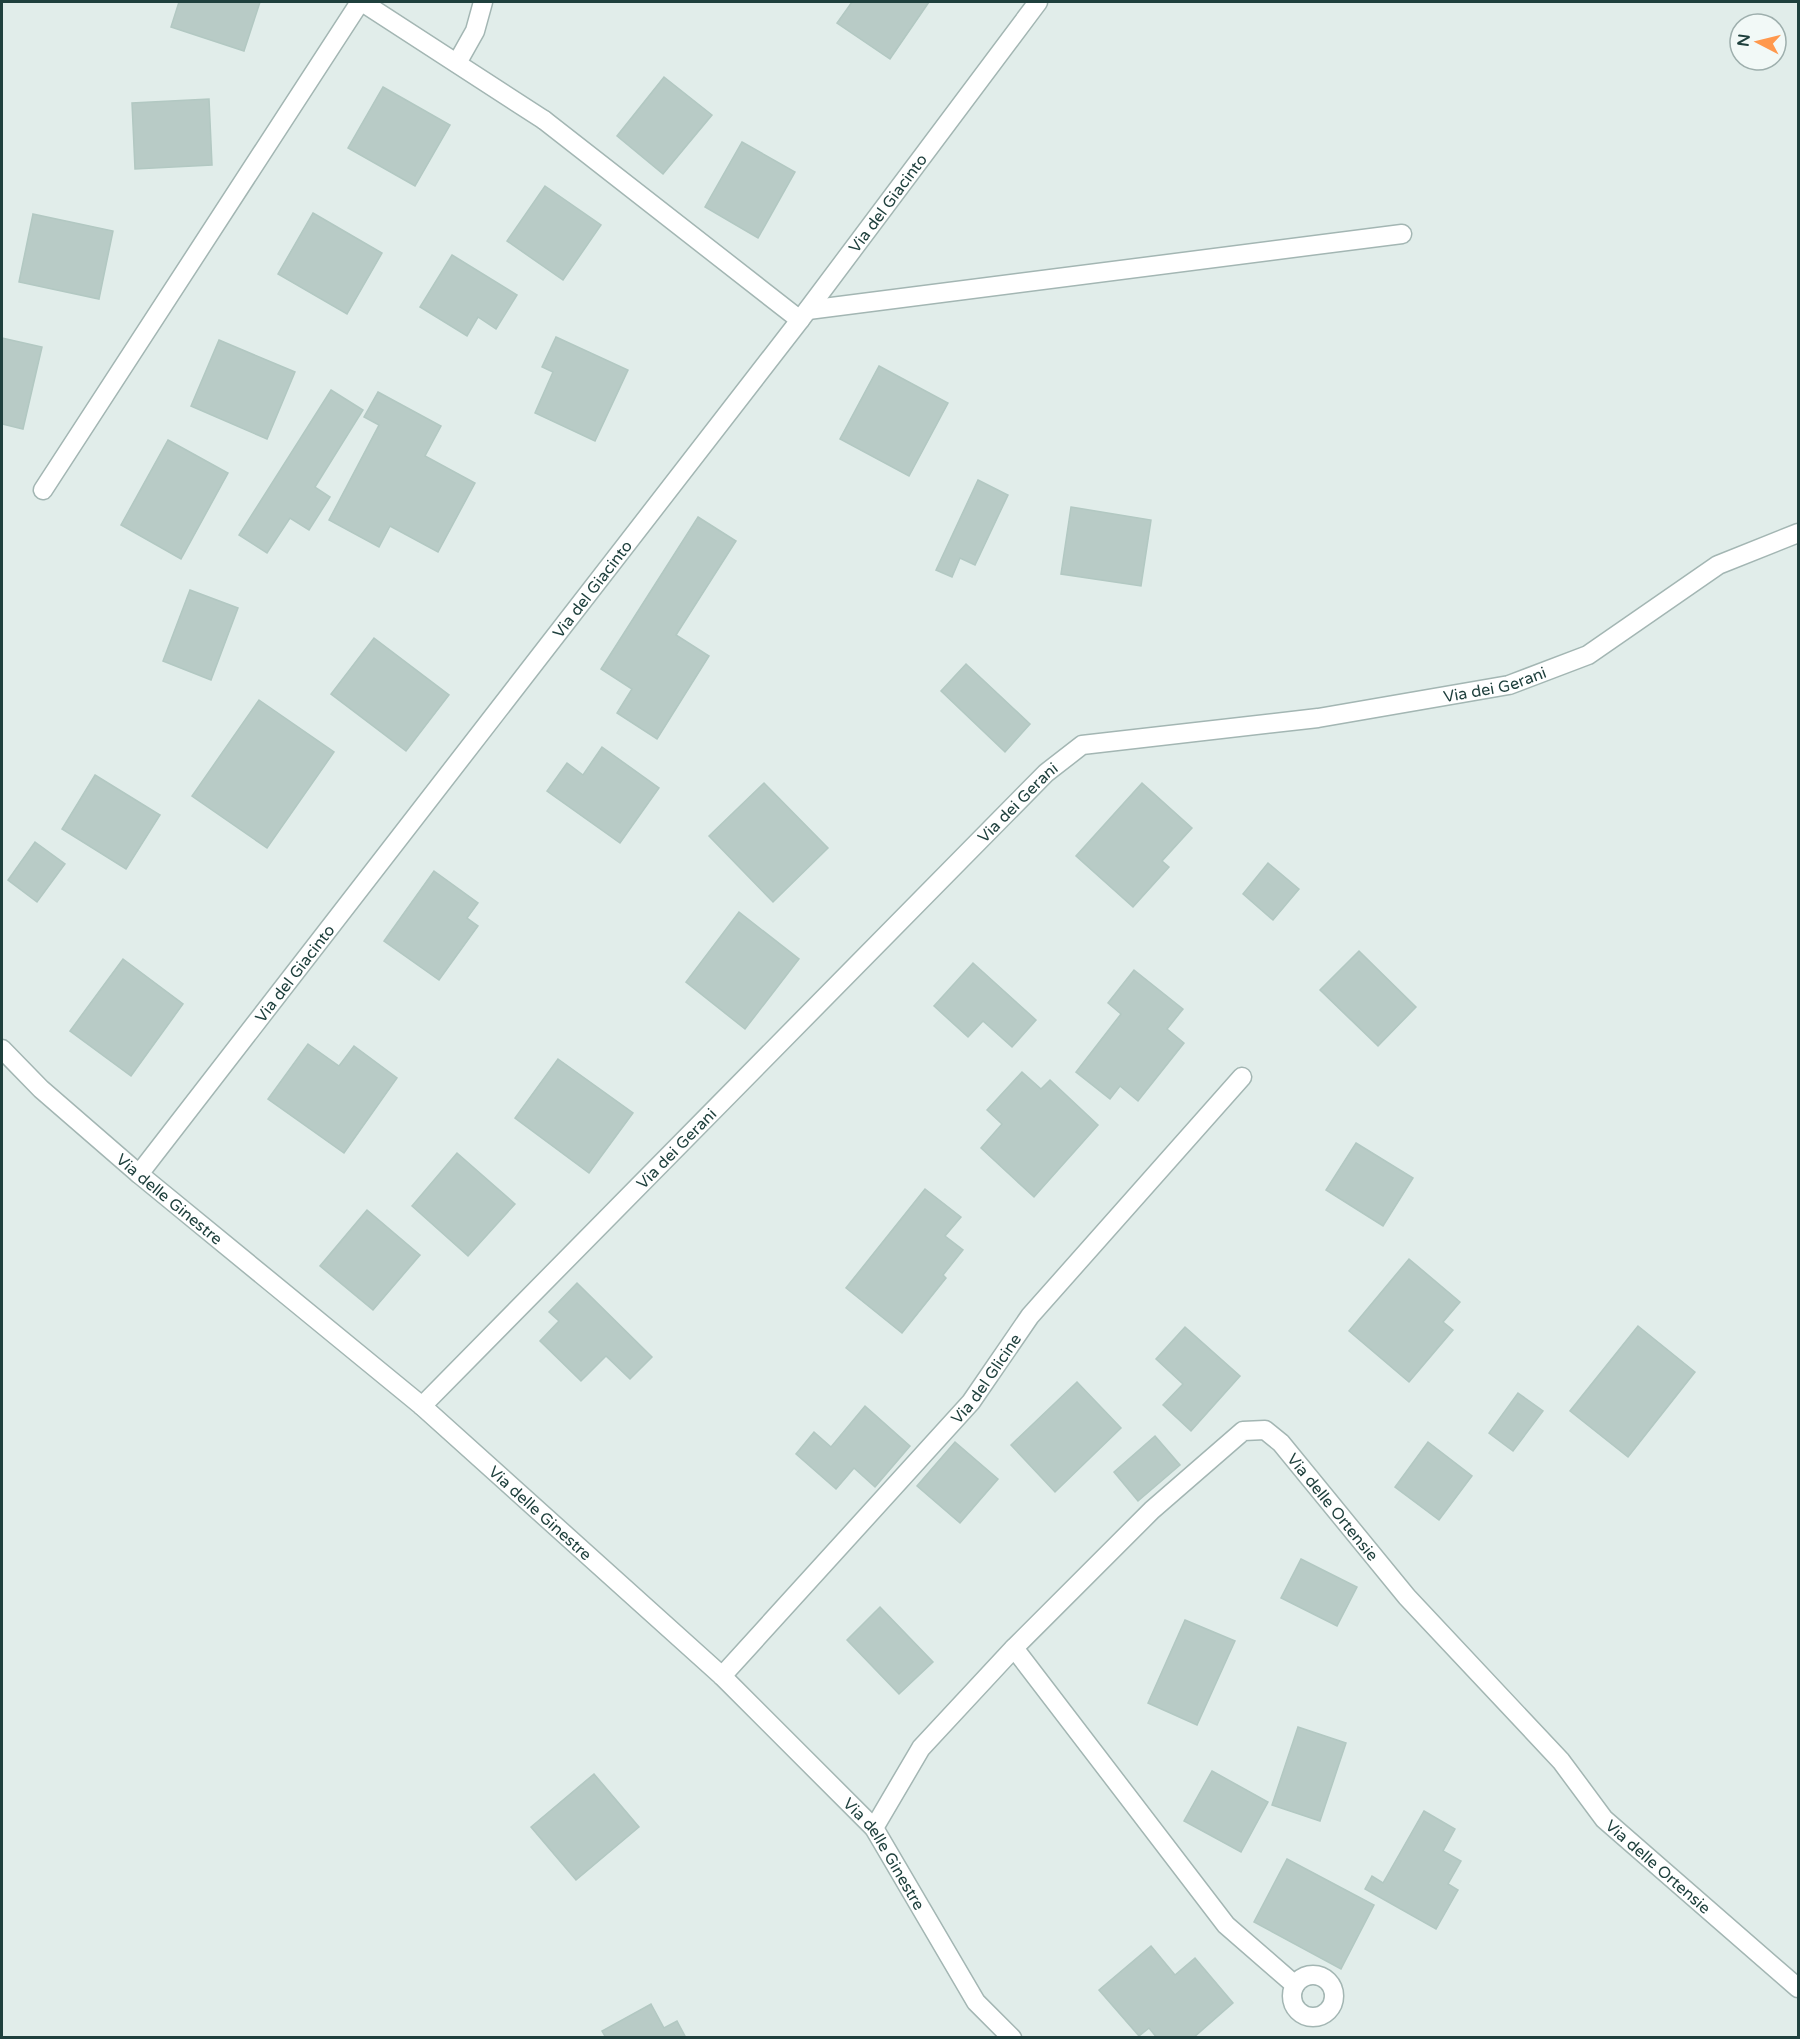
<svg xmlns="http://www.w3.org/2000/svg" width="1800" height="2039" font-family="'Varela Round',sans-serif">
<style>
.building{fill:#b8cbc6;stroke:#b2c8c2;stroke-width:1.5}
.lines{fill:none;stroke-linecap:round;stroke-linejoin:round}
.service-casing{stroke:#a3b6b3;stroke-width:21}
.minor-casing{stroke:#a3b6b3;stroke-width:21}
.tertiary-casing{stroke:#a3b6b3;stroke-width:21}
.service{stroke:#fff;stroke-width:18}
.minor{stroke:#fff;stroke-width:18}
.tertiary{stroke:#fff;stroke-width:18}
.labels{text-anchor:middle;stroke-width:4.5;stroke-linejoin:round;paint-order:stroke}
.street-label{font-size:16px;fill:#1f403d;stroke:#f2f9f7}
</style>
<rect width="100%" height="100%" fill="#e1edea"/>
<!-- building -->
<g class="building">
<path d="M179 2H260L244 51 171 27Z"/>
<path d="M852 2H929L890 59 837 23Z"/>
<path d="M664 77 712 115 663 174 617 136Z"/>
<path d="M383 87 450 125 415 186 348 148Z"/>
<path d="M209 99 212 165 135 169 132 103Z"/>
<path d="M742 142 795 172 758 238 705 207Z"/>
<path d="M545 186 601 225 563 280 507 241Z"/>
<path d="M313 213 382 253 347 314 278 274Z"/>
<path d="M33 214 113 231 99 299 19 282Z"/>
<path d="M452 255 517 295 496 329 478 317 467 336 420 307Z"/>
<path d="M556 337 628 370 595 441 535 413 553 372 542 367Z"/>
<path d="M2 338 42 347 23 429 2 424Z"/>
<path d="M219 340 295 372 267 439 191 406Z"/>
<path d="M879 366 948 403 909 476 840 439Z"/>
<path d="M331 390 363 410 315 487 330 497 309 530 290 518 267 553 239 535Z"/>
<path d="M378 392 441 426 425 456 475 483 438 552 390 526 379 547 329 520 379 425 364 417Z"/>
<path d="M168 440 228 473 181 559 121 525Z"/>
<path d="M978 480 1008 495 975 565 960 558 952 577 936 570Z"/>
<path d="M1071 507 1151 520 1141 586 1061 574Z"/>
<path d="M698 517 736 541 676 635 709 656 657 739 617 713 632 689 601 669Z"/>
<path d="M190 590 238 608 211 680 163 661Z"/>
<path d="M374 638 449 695 406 751 331 694Z"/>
<path d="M966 664 1030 724 1005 752 941 691Z"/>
<path d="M259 700 334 752 267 848 192 796Z"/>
<path d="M602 747 659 788 620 843 547 791 567 763 583 775Z"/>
<path d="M95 775 160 815 126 869 62 829Z"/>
<path d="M764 783 828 848 773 902 709 836Z"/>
<path d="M1142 783 1192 828 1162 861 1169 867 1133 907 1076 856Z"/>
<path d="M35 842 65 864 37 902 8 880Z"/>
<path d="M1268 863 1299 889 1273 920 1243 894Z"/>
<path d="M434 871 478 903 467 918 478 926 439 980 384 941Z"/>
<path d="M739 912 799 959 745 1029 686 982Z"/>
<path d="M1359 951 1416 1007 1378 1046 1320 990Z"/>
<path d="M123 959 183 1004 131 1076 70 1031Z"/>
<path d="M973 963 1036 1020 1012 1047 983 1021 968 1037 934 1006Z"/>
<path d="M1134 970 1183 1009 1167 1029 1184 1043 1138 1101 1120 1086 1110 1099 1076 1072 1121 1014 1108 1003Z"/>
<path d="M308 1044 339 1066 354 1046 397 1078 344 1153 268 1099Z"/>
<path d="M558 1059 633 1113 589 1173 515 1118Z"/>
<path d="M1022 1072 1041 1089 1050 1080 1098 1125 1034 1197 981 1148 1002 1124 987 1110Z"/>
<path d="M1356 1143 1413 1178 1383 1226 1326 1190Z"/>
<path d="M457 1153 515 1204 468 1256 412 1206Z"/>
<path d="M925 1189 961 1217 945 1236 963 1250 943 1275 946 1278 902 1333 846 1288Z"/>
<path d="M367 1210 420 1255 373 1310 320 1266Z"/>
<path d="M1409 1259 1460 1302 1443 1322 1453 1330 1409 1382 1349 1331Z"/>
<path d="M577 1283 652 1357 630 1379 606 1356 581 1381 540 1341 559 1321 549 1312Z"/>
<path d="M1638 1326 1695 1372 1628 1457 1570 1411Z"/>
<path d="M1185 1327 1240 1376 1191 1431 1163 1405 1183 1384 1156 1359Z"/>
<path d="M1077 1382 1121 1428 1055 1492 1011 1445Z"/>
<path d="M1518 1393 1543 1411 1513 1451 1489 1433Z"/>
<path d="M865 1406 910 1446 875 1487 854 1468 836 1489 796 1454 814 1432 831 1447Z"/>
<path d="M1155 1436 1180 1465 1138 1501 1114 1472Z"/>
<path d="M955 1442 998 1479 960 1523 917 1486Z"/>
<path d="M1428 1442 1472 1476 1439 1520 1395 1487Z"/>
<path d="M1301 1559 1357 1587 1337 1626 1281 1598Z"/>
<path d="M880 1607 933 1662 899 1694 847 1640Z"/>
<path d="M1185 1620 1235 1641 1197 1725 1148 1703Z"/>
<path d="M1298 1727 1346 1743 1320 1821 1272 1805Z"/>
<path d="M1212 1771 1268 1802 1241 1852 1184 1821Z"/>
<path d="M594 1774 639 1827 576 1880 531 1827Z"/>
<path d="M1424 1811 1455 1829 1443 1851 1461 1861 1448 1884 1458 1890 1436 1929 1365 1889 1372 1876 1383 1883Z"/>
<path d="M1287 1859 1374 1905 1341 1969 1254 1922Z"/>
<path d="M1151 1946 1175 1975 1195 1958 1233 2003 1193 2038H1157L1149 2028 1139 2036 1099 1990Z"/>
<path d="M651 2004 664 2028 677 2021 686 2038H606L602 2031Z"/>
</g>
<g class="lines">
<defs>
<g id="service">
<path d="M362 2 544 120"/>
<path d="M457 63 475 31 483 2"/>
<path d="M43 490 360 2"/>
</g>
<g id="minor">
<path d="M544 120 800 320"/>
<path d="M808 310 1402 234"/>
<path id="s1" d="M139 1174 800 320 1038 2"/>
<path id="s2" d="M422 1406 1046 773 1082 745 1318 718 1509 685 1588 655 1718 565 1798 533"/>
<path d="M1014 1648 1226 1925 1295 1985"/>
<path id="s3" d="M722 1676 971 1402 1030 1316 1242 1077"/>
<path id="s4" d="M874 1828 921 1748 1014 1648 1152 1510 1243 1431 1265 1430 1281 1443 1407 1597 1561 1761 1604 1819 1798 1988"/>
<circle cx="1313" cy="1996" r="21"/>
</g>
<g id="tertiary">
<path id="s5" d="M2 1049 41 1089 139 1174 422 1406 722 1676 874 1828 976 2002 1012 2038"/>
</g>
</defs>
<!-- service casing -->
<use href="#service" class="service-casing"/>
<!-- minor casing -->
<use href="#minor" class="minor-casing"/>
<!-- tertiary casing -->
<use href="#tertiary" class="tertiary-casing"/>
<!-- service -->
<use href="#service" class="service"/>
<!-- minor -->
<use href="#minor" class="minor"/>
<!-- tertiary -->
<use href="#tertiary" class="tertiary"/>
</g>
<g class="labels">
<!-- street labels -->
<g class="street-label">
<text dy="6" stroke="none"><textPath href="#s1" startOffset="1226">Via del Giacinto</textPath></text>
<text dy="6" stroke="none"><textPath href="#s1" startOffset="740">Via del Giacinto</textPath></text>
<text dy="6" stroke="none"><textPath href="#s2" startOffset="1352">Via dei Gerani</textPath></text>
<text dy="6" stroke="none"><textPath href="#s2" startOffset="848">Via dei Gerani</textPath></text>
<text dy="6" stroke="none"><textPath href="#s1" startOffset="254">Via del Giacinto</textPath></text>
<text dy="6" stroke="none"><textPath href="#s2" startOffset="362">Via dei Gerani</textPath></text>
<text dy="6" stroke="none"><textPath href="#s5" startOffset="225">Via delle Ginestre</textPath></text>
<text dy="6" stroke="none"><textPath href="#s3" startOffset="398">Via del Glicine</textPath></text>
<text dy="6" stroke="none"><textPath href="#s4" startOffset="670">Via delle Ortensie</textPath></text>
<text dy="6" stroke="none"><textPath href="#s5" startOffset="711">Via delle Ginestre</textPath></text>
<text dy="6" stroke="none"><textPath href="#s5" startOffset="1197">Via delle Ginestre</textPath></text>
<text dy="6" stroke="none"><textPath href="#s4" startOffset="1156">Via delle Ortensie</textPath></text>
</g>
</g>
<!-- border -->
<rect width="1800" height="2039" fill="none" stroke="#1f403d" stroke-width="6"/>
<!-- north arrow -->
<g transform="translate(1758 42) rotate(277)"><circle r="28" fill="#f2f9f7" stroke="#9eafad" stroke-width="1.5"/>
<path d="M0-4.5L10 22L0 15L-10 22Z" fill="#ff984d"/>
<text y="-9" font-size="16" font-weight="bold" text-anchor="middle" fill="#1f403d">N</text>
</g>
</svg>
